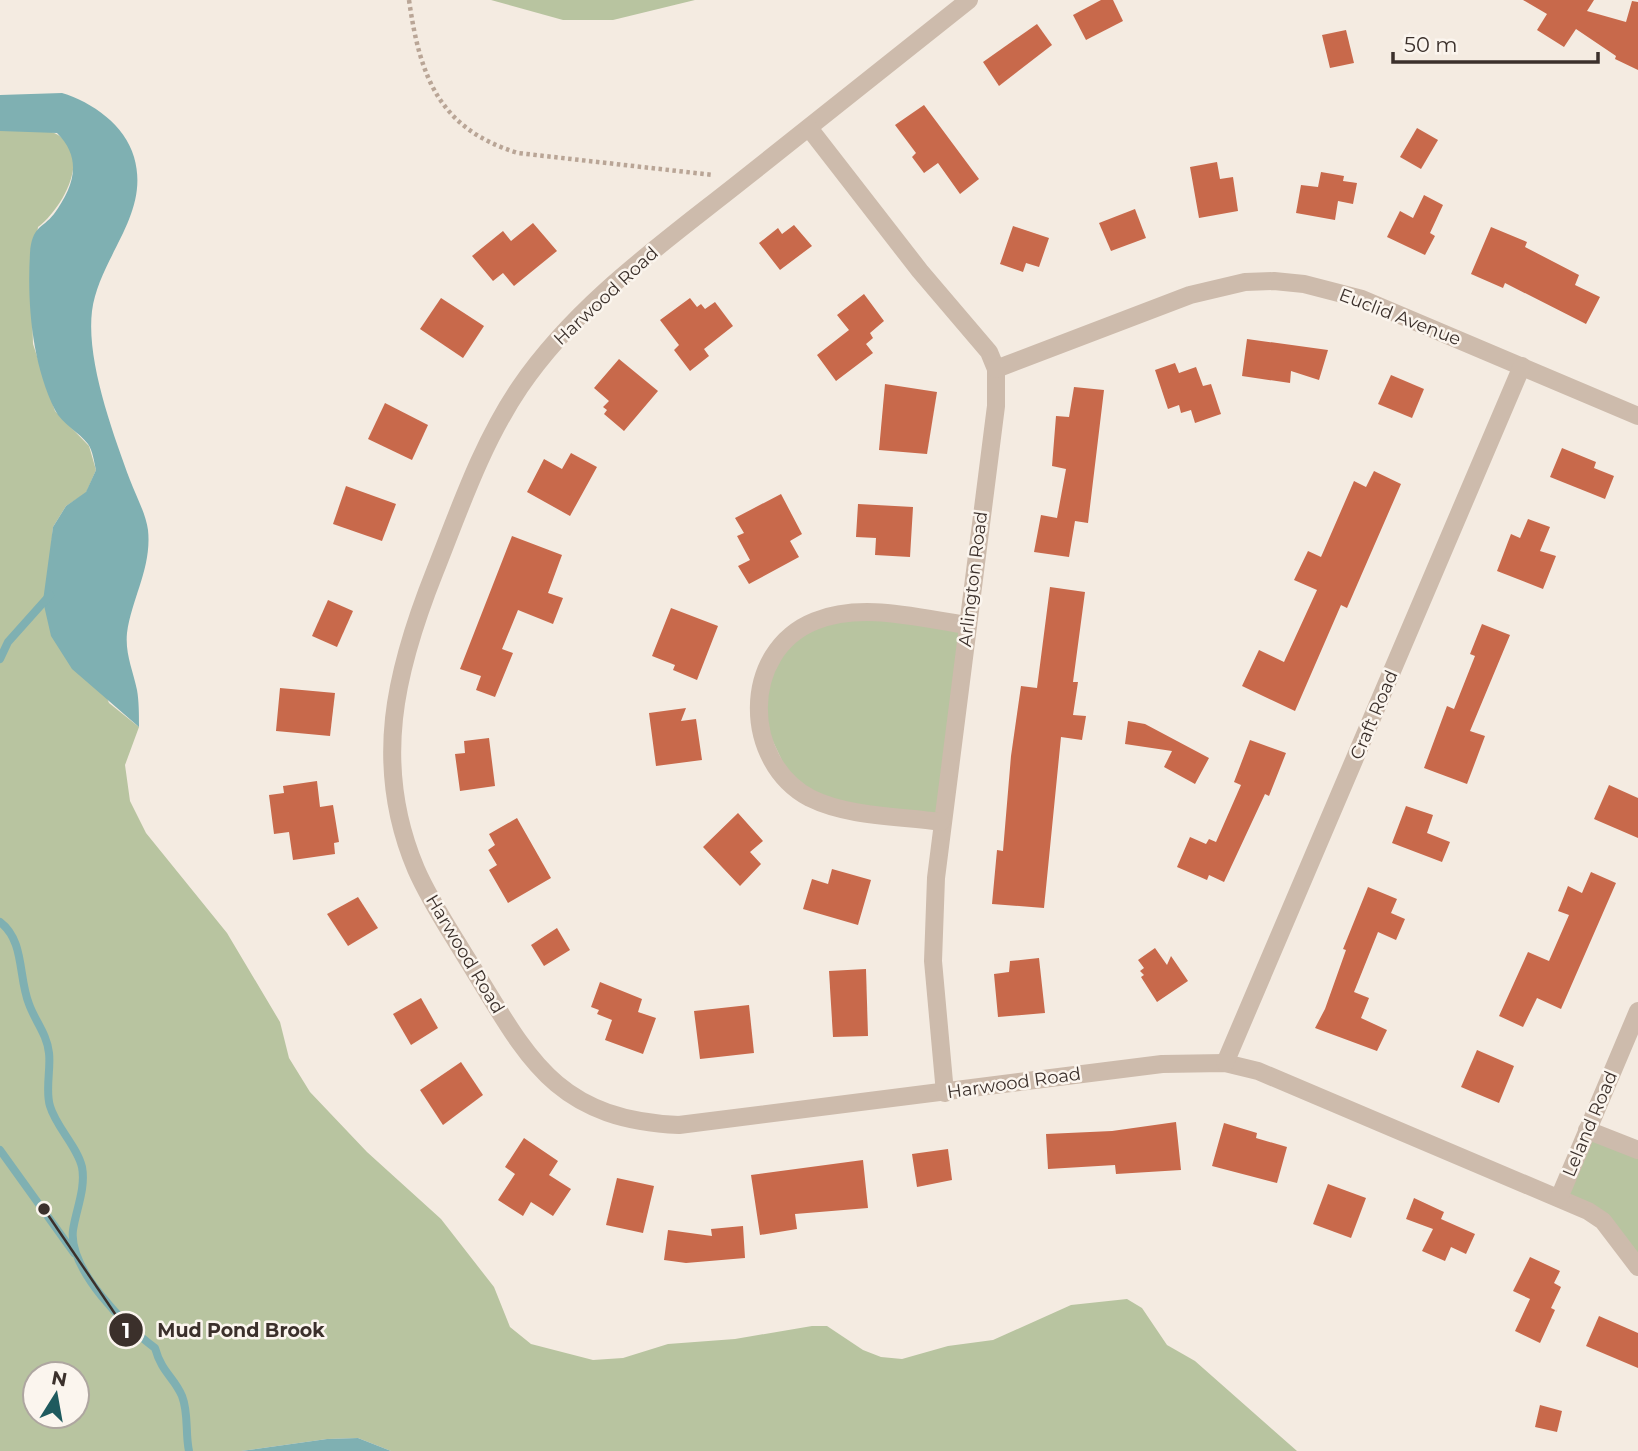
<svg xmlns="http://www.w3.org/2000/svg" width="1638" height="1451" font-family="Montserrat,sans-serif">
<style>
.green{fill:#b8c4a0;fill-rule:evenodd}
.water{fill:#7fb0b2}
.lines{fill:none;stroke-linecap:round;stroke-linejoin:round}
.stream{stroke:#7fb0b2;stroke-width:8}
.building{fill:#c8694b}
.path{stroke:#b9a596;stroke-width:4.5;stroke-dasharray:3.5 3.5;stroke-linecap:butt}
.street{stroke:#cdbbac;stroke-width:18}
.labels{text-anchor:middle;stroke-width:5;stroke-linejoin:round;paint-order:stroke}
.street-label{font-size:18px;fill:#3b302b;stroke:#fbf5ee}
.leader{fill:none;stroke:#3b302b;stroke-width:2.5}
.callout-dot{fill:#3b302b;stroke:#fbf5ee;stroke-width:2.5}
.mark-label{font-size:21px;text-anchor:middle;font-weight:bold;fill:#fff}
.callout-label{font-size:19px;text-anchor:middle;font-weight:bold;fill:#3b302b;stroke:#fbf5ee;stroke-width:5;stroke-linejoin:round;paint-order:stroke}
</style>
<rect width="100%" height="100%" fill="#f4ebe1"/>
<!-- green -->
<g class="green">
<path d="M491 0H695L613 20H563Z"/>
<path d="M44 130C98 141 67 205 38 227L31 277 33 344 55 411 89 446 96 470 86 493 66 506 53 527 50 561 109 703 139 727 125 765 130 801 146 833 227 933 280 1022 289 1058 310 1092 367 1152 441 1219 494 1287 510 1327 531 1344 593 1360 623 1358 668 1344 735 1339 812 1326H827L863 1350 881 1357 902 1359 948 1346 993 1340 1071 1305 1127 1299 1142 1308 1167 1345 1195 1361 1297 1451H391L358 1438 327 1439 241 1451H0V131ZM35 1374H77V1416H35Z"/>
<path d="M833 615 968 625 941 822 855 810 795 788 758 710 777 649Z"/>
<path d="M1587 1130 1638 1150V1267L1614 1234 1559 1198Z"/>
</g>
<!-- water -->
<g class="water">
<path d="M62 93C92 102 125 125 134 157 151 215 99 257 92 311 86 361 113 433 130 480 136 496 146 514 148 530 152 567 132 598 127 633 125 654 133 670 137 690 139 701 139 715 139 727L72 669 51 636 43 601 53 527 66 506 86 492 96 470C94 462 93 451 88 444 79 432 62 424 55 410 32 363 27 304 30 253 32 226 42 229 54 214 74 186 83 159 57 133L0 131V95Z"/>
<path d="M358 1438 391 1451H241L327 1439Z"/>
</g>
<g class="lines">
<!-- stream -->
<g class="stream">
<path d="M0 659 8 642 50 595"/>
<path d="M0 922C25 941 18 977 29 1004 35 1021 47 1034 49 1053 51 1070 45 1090 50 1106 56 1127 77 1146 82 1167 86 1188 76 1210 73 1230 68 1269 126 1327 155 1348 162 1373 174 1377 182 1396 189 1414 185 1433 189 1451"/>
<path d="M0 1150 74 1253"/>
</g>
</g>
<!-- building -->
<g class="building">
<path d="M1101 0H1113L1123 21 1086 40 1073 15Z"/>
<path d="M1523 0H1594L1587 11 1626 22 1632 1 1638 2V70L1615 59 1616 56 1576 29 1564 47 1537 30 1547 14Z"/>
<path d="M1037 24 1052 45 999 86 983 62Z"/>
<path d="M1346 30 1354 63 1330 68 1322 35Z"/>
<path d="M924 105 979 179 960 194 938 163 924 173 912 157 916 153 895 125Z"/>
<path d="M1417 128 1438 140 1421 169 1400 157Z"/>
<path d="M1217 162 1220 179 1233 177 1238 211 1199 218 1190 167Z"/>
<path d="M1321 172 1344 176 1343 181 1357 183 1353 204 1338 201 1335 220 1296 213 1301 185 1318 187Z"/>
<path d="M1424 195 1443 205 1430 233 1435 236 1425 255 1387 237 1400 211 1413 218Z"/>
<path d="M1135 209 1146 238 1111 251 1099 223Z"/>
<path d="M533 223 557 251 514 286 503 273 493 281 472 256 503 231 511 241Z"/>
<path d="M794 225 812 246 780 270 759 243 778 228 782 234Z"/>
<path d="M1013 226 1049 238 1039 267 1026 263 1023 272 1000 264Z"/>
<path d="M1491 227 1527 242 1525 247 1579 275 1575 285 1600 297 1586 324 1505 283 1503 288 1471 274Z"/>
<path d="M864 294 884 321 870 333 873 338 866 344 873 353 836 381 817 355 849 330 837 315Z"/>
<path d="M441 298 484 326 463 358 420 329Z"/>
<path d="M690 298 697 307 701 304 705 309 715 302 733 326 704 349 709 356 690 371 674 350 679 345 660 320Z"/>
<path d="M1247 339 1328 350 1319 380 1291 371 1290 383 1242 376Z"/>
<path d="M619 359 658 391 624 431 604 414 607 410 603 407 609 401 594 388Z"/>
<path d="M1175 363 1179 373 1196 367 1203 386 1211 384 1221 414 1195 423 1191 410 1181 413 1179 405 1168 409 1155 370Z"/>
<path d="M1391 375 1424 389 1412 418 1378 404Z"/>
<path d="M885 384 937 392 927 454 879 450Z"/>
<path d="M1074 387 1104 390 1088 523 1075 521 1069 557 1034 552 1041 515 1057 518 1066 469 1052 466 1056 416 1069 417Z"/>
<path d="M385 403 428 425 412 460 368 439Z"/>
<path d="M1562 448 1596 462 1594 468 1614 476 1605 499 1550 477Z"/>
<path d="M571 453 597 467 570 516 527 492 544 459 562 469Z"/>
<path d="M1374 471 1401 484 1347 608 1341 605 1295 711 1242 686 1259 650 1284 662 1317 590 1294 580 1308 551 1321 557 1354 481 1366 487Z"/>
<path d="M346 486 396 504 382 541 333 524Z"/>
<path d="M781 494 802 534 790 541 799 557 749 584 738 566 750 560 737 536 744 533 735 518Z"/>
<path d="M858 504 913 507 910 557 875 555 876 538 856 537Z"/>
<path d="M1528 519 1550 527 1540 551 1556 556 1543 589 1497 571 1511 534 1520 538Z"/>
<path d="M512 536 562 555 548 593 563 598 553 624 518 610 502 649 513 653 495 697 476 690 481 676 460 669Z"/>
<path d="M1050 587 1085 592 1073 682H1078L1073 715 1086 716 1082 740 1061 737 1044 908 992 904 997 850 1003 851 1011 756 1021 686 1037 688Z"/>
<path d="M328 600 353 611 337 647 312 636Z"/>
<path d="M671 608 718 626 697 680 673 670 675 665 652 656Z"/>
<path d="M1482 624 1510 635 1470 731 1485 736 1467 784 1424 768 1447 706 1454 709 1475 656 1470 654Z"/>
<path d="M280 688 335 693 330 736 276 731Z"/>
<path d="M686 708 681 721 696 719 702 760 656 766 649 713Z"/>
<path d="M1128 721 1145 724 1209 758 1195 784 1164 767 1172 751 1125 744Z"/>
<path d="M489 738 495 786 460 791 455 754 465 753 464 741Z"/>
<path d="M1250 740 1286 753 1269 796 1265 794 1224 882 1209 875 1207 880 1177 867 1190 837 1206 844 1209 839 1216 842 1241 785 1234 782Z"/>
<path d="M317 781 320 807 333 805 339 842 334 843 335 854 293 860 289 832 274 834 269 795 284 793 283 786Z"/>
<path d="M1609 785 1638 798V838L1594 819Z"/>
<path d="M1406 806 1433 815 1427 833 1450 842 1442 862 1392 843Z"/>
<path d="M738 813 763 841 750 852 761 864 740 886 703 847Z"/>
<path d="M517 818 551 878 508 903 489 870 497 865 488 850 495 845 489 834Z"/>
<path d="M832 869 871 880 858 925 803 909 812 879 828 884Z"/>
<path d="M1591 872 1616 883 1561 1009 1537 998 1523 1027 1499 1016 1528 952 1549 961 1569 915 1558 911 1568 886 1582 893Z"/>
<path d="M1368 887 1397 899 1391 913 1405 919 1396 940 1378 932 1354 992 1369 998 1361 1018 1387 1030 1377 1051 1315 1028 1325 1009 1346 950 1343 949Z"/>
<path d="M358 897 378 928 348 946 327 914Z"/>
<path d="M557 928 570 950 544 966 531 945Z"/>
<path d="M1155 948 1167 965 1171 956 1188 981 1157 1002 1141 977 1144 975 1140 971 1144 968 1138 960Z"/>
<path d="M1039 958 1045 1013 998 1017 994 974 1009 972 1010 961Z"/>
<path d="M866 969 868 1036 833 1037 829 971Z"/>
<path d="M600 982 642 999 638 1012 656 1018 643 1054 605 1040 612 1020 597 1014 599 1010 591 1007Z"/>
<path d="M421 998 438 1028 411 1045 393 1014Z"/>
<path d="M749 1005 754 1053 700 1059 694 1011Z"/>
<path d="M1477 1050 1514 1066 1499 1103 1461 1087Z"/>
<path d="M461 1062 483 1095 443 1125 420 1090Z"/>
<path d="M1176 1122 1181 1170 1116 1174 1115 1165 1048 1169 1046 1134 1112 1131Z"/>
<path d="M1224 1123 1257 1133 1256 1138 1287 1147 1277 1183 1212 1166Z"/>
<path d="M524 1138 558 1161 549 1175 571 1189 553 1216 531 1202 523 1216 498 1200 515 1174 505 1167Z"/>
<path d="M948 1149 952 1180 917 1187 912 1154Z"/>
<path d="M863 1160 868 1208 795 1214 797 1229 760 1235 751 1175Z"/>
<path d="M617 1178 654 1186 643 1233 606 1225Z"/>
<path d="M1328 1184 1366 1198 1351 1238 1313 1224Z"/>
<path d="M1414 1198 1444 1212 1441 1219 1475 1234 1466 1254 1451 1247 1445 1261 1422 1251 1433 1229 1406 1219Z"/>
<path d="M743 1226 745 1258 686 1263 664 1260 668 1230 712 1236 711 1229Z"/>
<path d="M1530 1257 1560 1271 1554 1283 1561 1287 1551 1308 1555 1310 1540 1343 1515 1331 1530 1299 1513 1291Z"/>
<path d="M1599 1316 1638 1333V1368L1586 1346Z"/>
<path d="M1540 1405 1562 1411 1557 1432 1535 1427Z"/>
</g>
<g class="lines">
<!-- path -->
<path class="path" d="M409 0C420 77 439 129 518 153L713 175"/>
<!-- street -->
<g class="street">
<path d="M969 0C894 59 820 119 745 178 666 241 578 302 520 387 482 443 460 508 435 571 395 671 372 765 416 869 429 899 447 926 464 954 526 1053 550 1119 679 1125L1162 1064 1225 1063 1258 1071 1588 1211 1603 1221 1638 1267"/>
<path d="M809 128 920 271 989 352 996 369V406L936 878 933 961 945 1093"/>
<path d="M996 369 1190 295 1245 282 1274 281 1304 284 1362 299 1638 416"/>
<path d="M941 822C900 816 848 817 810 798 742 762 740 651 815 621 862 602 918 618 968 625"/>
<path d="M1225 1063 1522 366"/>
<path d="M1587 1130 1638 1150"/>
<path d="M1559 1198 1638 1011"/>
</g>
</g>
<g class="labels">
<!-- street labels -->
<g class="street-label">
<text transform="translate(606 296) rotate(-43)" y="6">Harwood Road</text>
<text transform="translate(1400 317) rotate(21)" y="6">Euclid Avenue</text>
<text transform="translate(973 579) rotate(-83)" y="6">Arlington Road</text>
<text transform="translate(1374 715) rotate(-67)" y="6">Craft Road</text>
<text transform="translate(465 954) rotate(59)" y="6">Harwood Road</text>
<text transform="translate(1014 1083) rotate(-8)" y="6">Harwood Road</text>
<text transform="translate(1590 1124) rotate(-67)" y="6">Leland Road</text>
</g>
</g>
<!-- callouts -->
<path class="leader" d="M44 1209L126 1330"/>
<g class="callout-dot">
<circle cx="44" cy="1209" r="7"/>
<circle cx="126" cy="1330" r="18"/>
</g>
<g class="mark-label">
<text x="126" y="1338">1</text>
</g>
<g class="callout-label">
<text x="241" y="1337">Mud Pond Brook</text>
</g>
<!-- north arrow -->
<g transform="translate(56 1395) rotate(11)"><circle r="33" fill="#fbf5ee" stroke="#aea6a0" stroke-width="2"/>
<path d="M0-5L12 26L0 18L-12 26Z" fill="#1f5a5e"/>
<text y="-10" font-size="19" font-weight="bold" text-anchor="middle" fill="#3b302b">N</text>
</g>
<!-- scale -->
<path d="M1393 52v10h205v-10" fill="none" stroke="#3b302b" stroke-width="3.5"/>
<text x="1404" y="52" font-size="21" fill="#3b302b" stroke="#fbf5ee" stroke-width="5" paint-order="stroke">50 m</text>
</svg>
